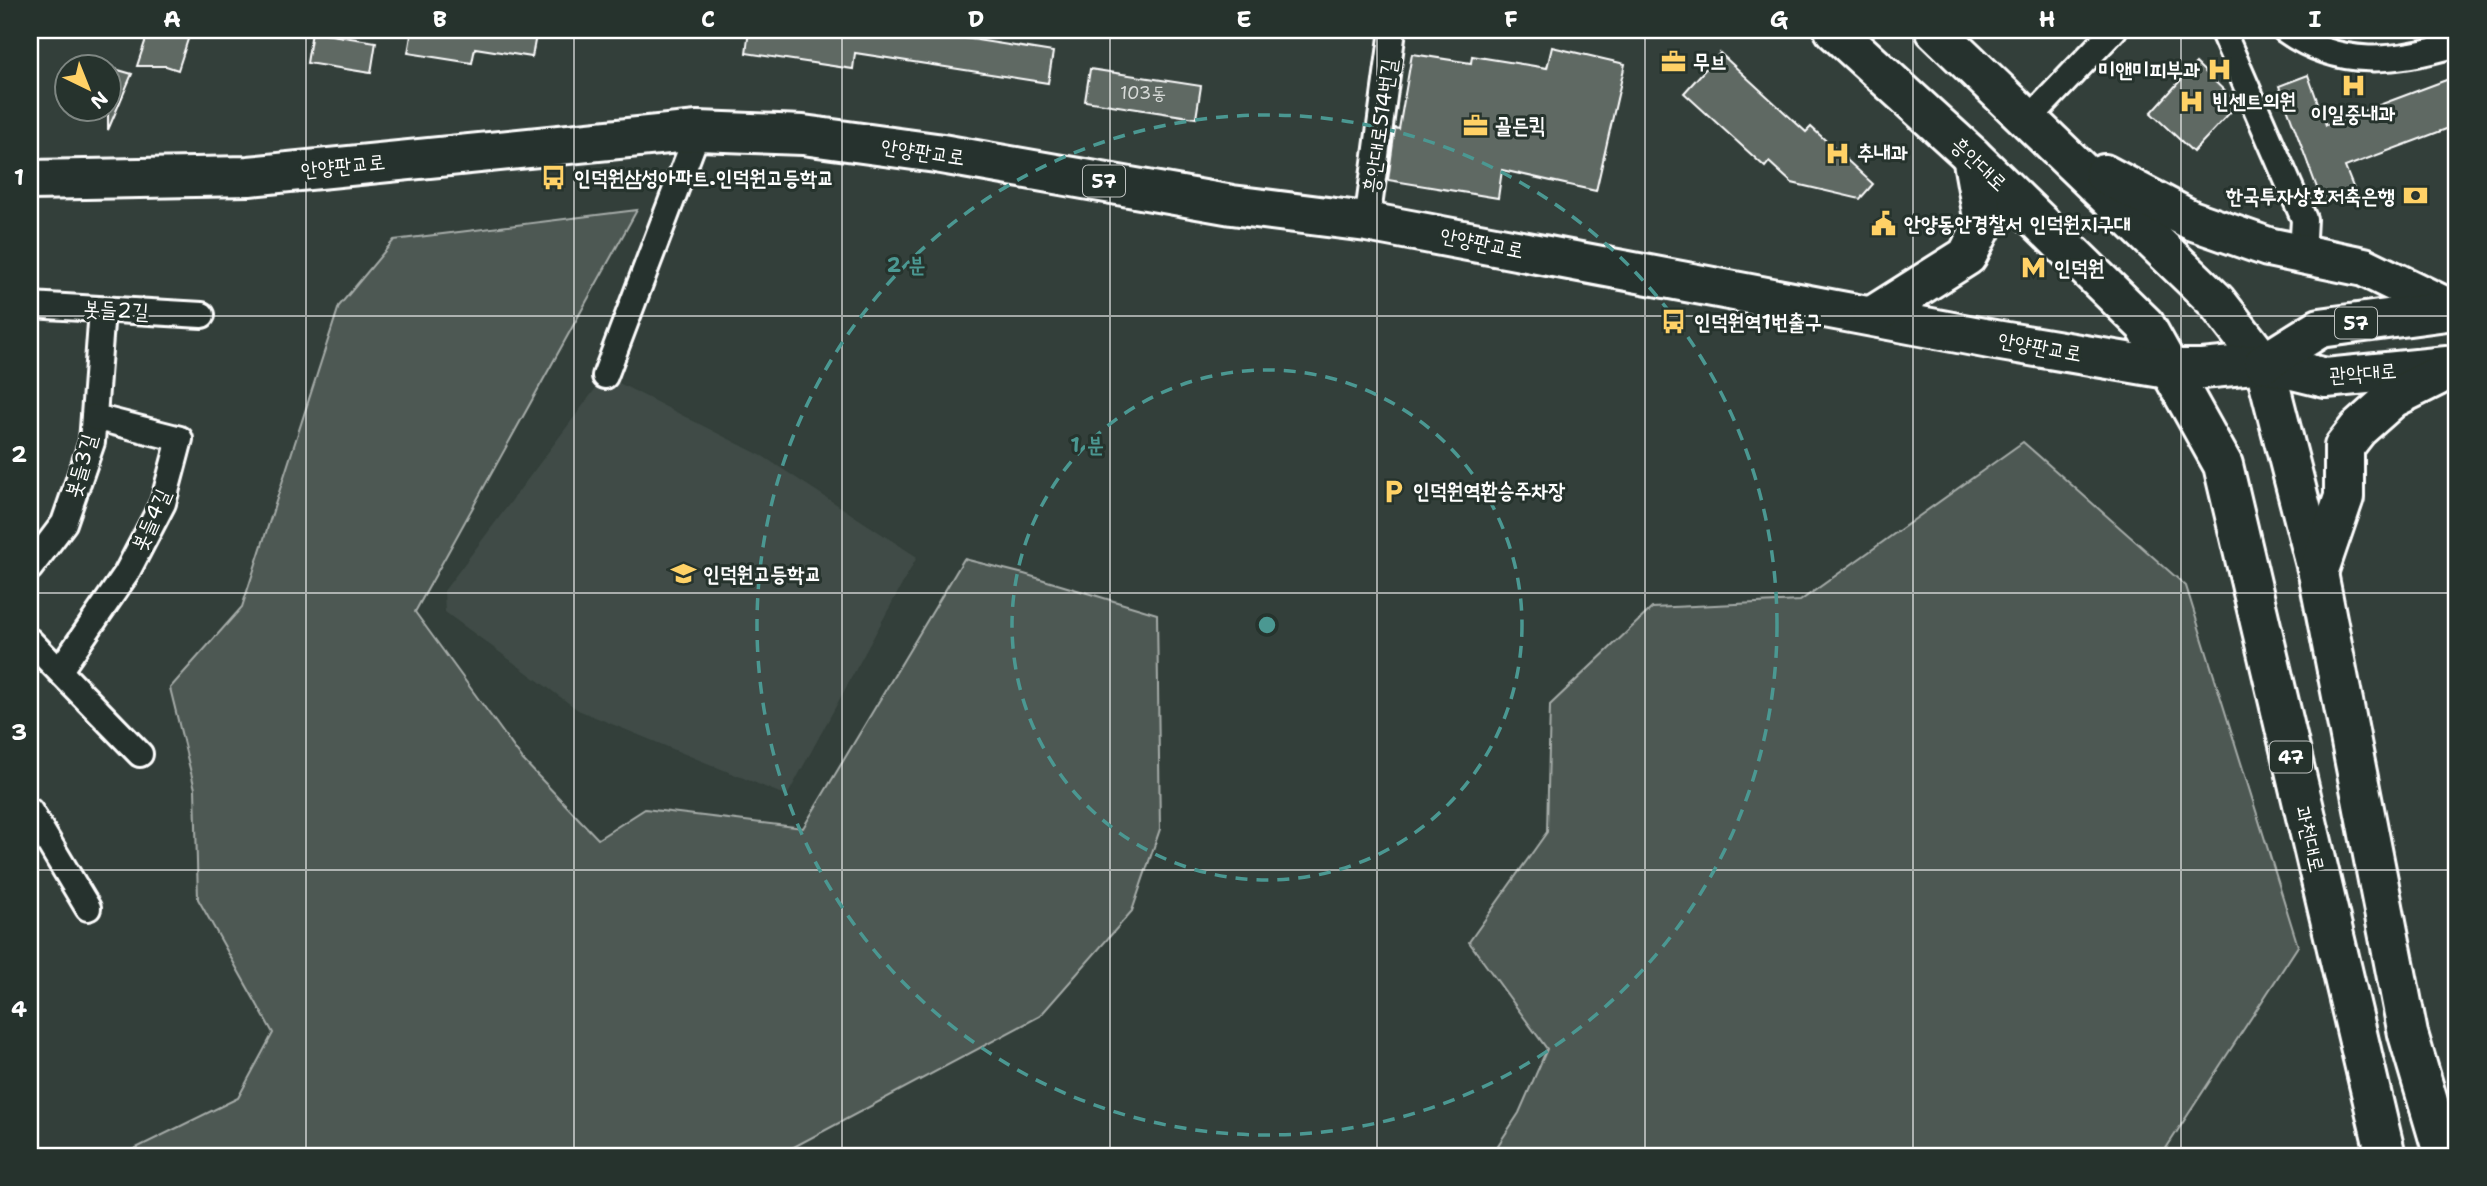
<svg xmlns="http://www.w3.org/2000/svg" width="2487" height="1186" font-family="'Shantell Sans','Poor Story',sans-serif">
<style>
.built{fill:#404c47}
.green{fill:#4d5853;stroke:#a6aca9;stroke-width:2}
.building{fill:#5f6964;stroke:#fff;stroke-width:2}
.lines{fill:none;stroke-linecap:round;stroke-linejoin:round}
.minor-casing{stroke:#fff;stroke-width:30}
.primary-casing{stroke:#fff;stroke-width:44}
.minor{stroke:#26332d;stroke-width:24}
.primary{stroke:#26332d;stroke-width:38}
.grid{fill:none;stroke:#fff;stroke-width:2;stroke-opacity:0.55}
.ring{fill:none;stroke:#4b9892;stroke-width:3.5;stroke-dasharray:12 9}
.labels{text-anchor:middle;stroke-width:6;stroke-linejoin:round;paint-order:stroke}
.number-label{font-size:18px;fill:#d7dad8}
.shield{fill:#26332d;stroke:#bec2c0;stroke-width:2}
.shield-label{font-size:19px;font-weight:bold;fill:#fff}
.poi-label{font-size:21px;font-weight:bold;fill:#fff;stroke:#26332d;text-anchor:start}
.street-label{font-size:21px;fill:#fff;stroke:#26332d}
.centre{fill:#4b9892;stroke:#26332d;stroke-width:3.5}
.ring-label{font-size:21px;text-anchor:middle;font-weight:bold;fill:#4b9892;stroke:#26332d;stroke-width:6;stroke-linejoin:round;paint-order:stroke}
.neatline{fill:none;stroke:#fff;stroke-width:2.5}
.grid-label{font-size:23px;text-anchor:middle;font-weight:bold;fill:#fff}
</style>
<rect width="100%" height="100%" fill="#333f3a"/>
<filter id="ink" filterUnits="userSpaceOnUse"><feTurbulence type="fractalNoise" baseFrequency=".0143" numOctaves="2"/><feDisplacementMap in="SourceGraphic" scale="14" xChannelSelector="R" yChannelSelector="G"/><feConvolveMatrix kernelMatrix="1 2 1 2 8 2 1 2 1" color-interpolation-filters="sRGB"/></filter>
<g filter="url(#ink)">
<!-- built -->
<path class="built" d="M605 376 764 457 917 557 787 796 578 710 445 612 444 591Z"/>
<!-- green -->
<g class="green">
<path d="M637 210 415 612 523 760 598 839 645 809 803 828 964 559 1024 574 1157 614 1160 829 1132 911 1040 1016 777 1156H30V1151L122 1155 238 1098 273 1033 198 899 195 789 170 688 242 607 339 306 394 240Z"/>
<path d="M2023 442 2186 586 2298 946 2161 1156H1491L1519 1113 1547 1049 1469 942 1547 832 1550 705 1652 608 1800 601Z"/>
</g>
<!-- building -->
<g class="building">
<path d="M149 30H191L178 70 166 66H137Z"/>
<path d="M412 30H537L532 57 475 48 472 63 408 53Z"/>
<path d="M749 30H914L1053 52 1048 83 855 53 853 69 746 53Z"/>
<path d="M312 32 376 42 371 73 307 63Z"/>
<path d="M1552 47 1625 64 1596 191 1502 170 1498 198 1388 180 1395 128 1399 129 1412 54 1471 63 1472 56 1547 68Z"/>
<path d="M1720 53 1806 132 1811 127 1873 184 1860 199 1792 183 1769 162 1765 167 1684 93Z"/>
<path d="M2196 63 2238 104 2193 152 2151 113Z"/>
<path d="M108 67 132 74 108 130Z"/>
<path d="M1090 69 1201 86 1196 118 1085 101Z"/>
<path d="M2308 75 2326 125 2457 76V125L2345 167 2355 192 2323 204 2279 86Z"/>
</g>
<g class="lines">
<defs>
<g id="minor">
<path d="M2222 30 2304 219 2302 254"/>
<path d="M2285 30C2339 69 2397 62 2457 44"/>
<path d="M2029 119 2114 30"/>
<path d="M1367 222 1393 30"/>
<path d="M30 305 202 315"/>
<path d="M605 376 698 131"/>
<path d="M30 568 64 523 92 442 102 310"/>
<path d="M30 641 140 754"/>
<path d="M60 670 126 574 163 503 180 439 94 417"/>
<path d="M30 811 88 908"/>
</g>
<g id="primary">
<path d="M1834 30 1972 156 2145 325 2223 465 2386 1156"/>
<path d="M1935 30 2216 301 2264 363 2318 573 2408 1034 2444 1156"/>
<path d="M2104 174 2191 220 2268 247 2364 267 2452 310"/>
<path d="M30 180 249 176 698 131 803 135 936 153 1232 205 1367 222 1995 340 2168 369H2202L2264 363 2326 378 2457 365"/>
<path d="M1872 316 1967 256 1984 223 1972 156"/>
<path d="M2264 363 2320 328 2454 310"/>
<path d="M2318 573 2344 497V447L2358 429 2393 398 2437 376"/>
</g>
</defs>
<!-- minor casing -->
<use href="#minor" class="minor-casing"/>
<!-- primary casing -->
<use href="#primary" class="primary-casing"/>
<!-- minor -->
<use href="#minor" class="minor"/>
<!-- primary -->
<use href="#primary" class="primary"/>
</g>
</g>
<!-- grid -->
<path class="grid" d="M306 30V1156M574 30V1156M842 30V1156M1110 30V1156M1377 30V1156M1645 30V1156M1913 30V1156M2181 30V1156M30 316H2457M30 593H2457M30 870H2457"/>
<!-- distance rings -->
<g class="ring">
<circle cx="1267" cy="625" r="255"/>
<circle cx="1267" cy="625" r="510"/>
</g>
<!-- icons -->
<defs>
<symbol id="office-bare" viewBox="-9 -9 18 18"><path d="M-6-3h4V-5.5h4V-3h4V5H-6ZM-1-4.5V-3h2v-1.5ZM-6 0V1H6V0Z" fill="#ffd166" stroke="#26332d" stroke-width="2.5" paint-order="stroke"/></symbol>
<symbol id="hospital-bare" viewBox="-9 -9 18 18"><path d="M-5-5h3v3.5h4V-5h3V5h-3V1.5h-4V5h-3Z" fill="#ffd166" stroke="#26332d" stroke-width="2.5" paint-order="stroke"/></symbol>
<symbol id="bus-bare" viewBox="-9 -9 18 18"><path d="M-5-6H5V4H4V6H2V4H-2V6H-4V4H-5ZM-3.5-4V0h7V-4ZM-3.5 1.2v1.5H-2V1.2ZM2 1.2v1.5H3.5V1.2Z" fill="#ffd166" stroke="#26332d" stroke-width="2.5" paint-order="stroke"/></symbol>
<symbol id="bank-bare" viewBox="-9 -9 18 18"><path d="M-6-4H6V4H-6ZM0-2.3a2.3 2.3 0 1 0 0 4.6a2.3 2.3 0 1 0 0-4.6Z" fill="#ffd166" stroke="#26332d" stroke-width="2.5" paint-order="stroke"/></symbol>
<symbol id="civic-bare" viewBox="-9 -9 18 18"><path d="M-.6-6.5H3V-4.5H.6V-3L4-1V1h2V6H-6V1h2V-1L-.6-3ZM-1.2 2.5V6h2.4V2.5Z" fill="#ffd166" stroke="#26332d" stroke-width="2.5" paint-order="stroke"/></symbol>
<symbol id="metro-bare" viewBox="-9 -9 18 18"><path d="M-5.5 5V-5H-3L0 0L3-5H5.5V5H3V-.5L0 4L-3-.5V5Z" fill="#ffd166" stroke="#26332d" stroke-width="2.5" paint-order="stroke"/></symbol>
<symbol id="parking-bare" viewBox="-9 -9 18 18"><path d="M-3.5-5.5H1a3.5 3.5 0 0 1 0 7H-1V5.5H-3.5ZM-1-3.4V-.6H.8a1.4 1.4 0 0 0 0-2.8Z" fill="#ffd166" stroke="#26332d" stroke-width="2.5" paint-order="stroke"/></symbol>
<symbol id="school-bare" viewBox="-9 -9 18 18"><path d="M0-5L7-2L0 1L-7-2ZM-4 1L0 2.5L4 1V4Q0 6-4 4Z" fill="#ffd166" stroke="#26332d" stroke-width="2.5" paint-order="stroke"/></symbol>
</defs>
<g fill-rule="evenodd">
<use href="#office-bare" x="1656" y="44" width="35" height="35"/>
<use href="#hospital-bare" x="2202" y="52" width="35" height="35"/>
<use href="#hospital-bare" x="2336" y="68" width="35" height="35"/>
<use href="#hospital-bare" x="2174" y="84" width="35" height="35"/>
<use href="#office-bare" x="1458" y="108" width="35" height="35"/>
<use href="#hospital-bare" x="1820" y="136" width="35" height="35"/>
<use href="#bus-bare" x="536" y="160" width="35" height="35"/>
<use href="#bank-bare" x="2398" y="178" width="35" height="35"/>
<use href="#civic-bare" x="1866" y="206" width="35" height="35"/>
<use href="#metro-bare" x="2016" y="250" width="35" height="35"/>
<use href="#bus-bare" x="1656" y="304" width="35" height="35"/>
<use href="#parking-bare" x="1376" y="474" width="35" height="35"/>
<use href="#school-bare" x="666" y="556" width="35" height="35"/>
</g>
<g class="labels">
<!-- number labels -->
<g class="number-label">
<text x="1143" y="99">103동</text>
</g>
<!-- shield labels -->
<g class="shield">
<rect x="1083" y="165.5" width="42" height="31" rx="5"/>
<rect x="2335" y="307.5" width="42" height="31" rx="5"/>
<rect x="2270" y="741.5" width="42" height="31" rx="5"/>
</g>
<g class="shield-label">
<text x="1104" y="188">57</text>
<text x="2356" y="330">57</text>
<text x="2291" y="764">47</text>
</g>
<!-- poi labels -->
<g class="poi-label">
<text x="1693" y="69">무브</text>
<text x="2200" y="77" text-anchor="end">미앤미피부과</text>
<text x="2212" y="108">빈센트의원</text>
<text x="2353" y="121" text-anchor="middle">이일중내과</text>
<text x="1495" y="133">골든퀵</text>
<text x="1857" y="160">추내과</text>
<text x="574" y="185">인덕원삼성아파트.인덕원고등학교</text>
<text x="2395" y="203" text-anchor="end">한국투자상호저축은행</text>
<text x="1904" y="231">안양동안경찰서 인덕원지구대</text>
<text x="2054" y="275">인덕원</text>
<text x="1694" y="329">인덕원역1번출구</text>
<text x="1413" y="498">인덕원역환승주차장</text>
<text x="703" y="581">인덕원고등학교</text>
</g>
<!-- street labels -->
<g class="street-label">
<text transform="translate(1380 126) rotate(-82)" y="7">흥안대로514번길</text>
<text transform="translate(923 152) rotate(8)" y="7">안양판교로</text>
<text transform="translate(1979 164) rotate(43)" y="7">흥안대로</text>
<text transform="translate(343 166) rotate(-6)" y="7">안양판교로</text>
<text transform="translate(1482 243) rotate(11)" y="7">안양판교로</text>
<text transform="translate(116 310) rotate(3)" y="7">봇들2길</text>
<text transform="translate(2040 347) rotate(10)" y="7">안양판교로</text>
<text transform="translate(2363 373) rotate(-4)" y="7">관악대로</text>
<text transform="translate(81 466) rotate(-74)" y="7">봇들3길</text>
<text transform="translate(151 520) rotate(-66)" y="7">봇들4길</text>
<text transform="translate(2310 839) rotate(77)" y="7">과천대로</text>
</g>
</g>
<circle cx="1267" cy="625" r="10" class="centre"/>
<g class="ring-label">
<text x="906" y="272">2 분</text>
<text x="1087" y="452">1 분</text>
</g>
<!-- margin -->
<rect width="2487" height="1186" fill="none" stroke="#26332d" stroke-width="77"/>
<!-- north arrow -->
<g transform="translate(88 88) rotate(137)"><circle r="33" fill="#26332d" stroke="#7d8581" stroke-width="2"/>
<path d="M0-5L12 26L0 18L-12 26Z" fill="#ffd166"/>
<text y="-10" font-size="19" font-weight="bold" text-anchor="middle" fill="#ffffff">N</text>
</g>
<rect x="38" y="38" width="2410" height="1110" class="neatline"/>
<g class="grid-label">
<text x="172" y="27">A</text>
<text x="440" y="27">B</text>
<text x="708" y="27">C</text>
<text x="976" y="27">D</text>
<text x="1244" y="27">E</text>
<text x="1511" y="27">F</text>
<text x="1779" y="27">G</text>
<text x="2047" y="27">H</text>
<text x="2315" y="27">I</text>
<text x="19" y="185">1</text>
<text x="19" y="462">2</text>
<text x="19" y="740">3</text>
<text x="19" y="1017">4</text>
</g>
</svg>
